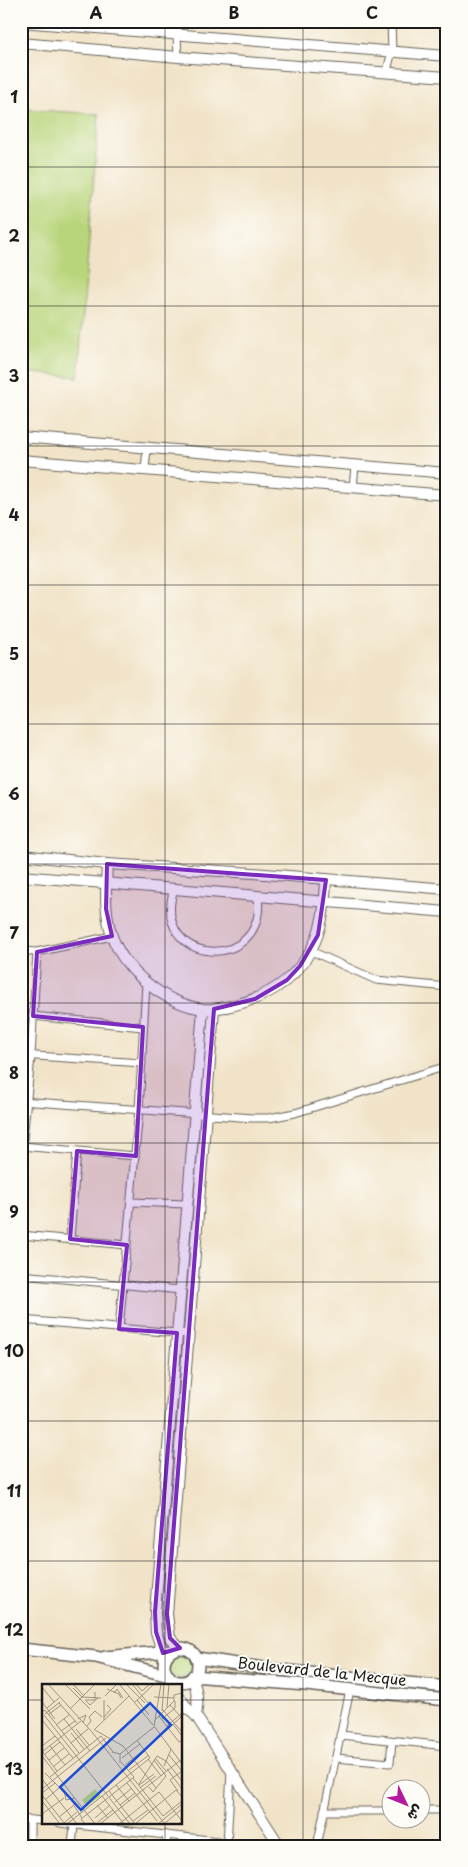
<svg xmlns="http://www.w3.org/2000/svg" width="468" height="1867" font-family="'Playpen Sans','Playpen Sans Arabic',sans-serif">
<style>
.green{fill:#b9d57c;stroke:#6a784c}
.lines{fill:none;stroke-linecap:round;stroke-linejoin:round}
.street-casing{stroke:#676258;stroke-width:9}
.secondary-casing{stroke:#676258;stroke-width:12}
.primary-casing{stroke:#676258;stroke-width:14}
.street{stroke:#fff;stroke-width:7}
.secondary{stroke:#fff;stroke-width:10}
.primary{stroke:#fff;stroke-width:11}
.marked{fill:#7b2cbf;fill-opacity:0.2;stroke:#7b2cbf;stroke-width:4;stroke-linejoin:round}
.grid{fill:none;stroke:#1c1c1c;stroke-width:1;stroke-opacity:0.55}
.labels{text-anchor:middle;stroke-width:4;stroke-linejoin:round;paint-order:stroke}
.street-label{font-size:15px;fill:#1c1c1c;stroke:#fdfcf7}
.inset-road{fill:none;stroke:#9c9383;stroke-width:1}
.view{fill:#1d4ed8;fill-opacity:0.15;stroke:#1d4ed8;stroke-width:2.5}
.inset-edge{fill:none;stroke:#1c1c1c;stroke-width:2.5}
.neatline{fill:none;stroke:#1c1c1c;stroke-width:2}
.grid-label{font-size:16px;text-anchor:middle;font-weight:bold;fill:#1c1c1c}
</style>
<rect width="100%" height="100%" fill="#fdfcf7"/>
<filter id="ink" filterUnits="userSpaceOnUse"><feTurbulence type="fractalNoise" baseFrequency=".02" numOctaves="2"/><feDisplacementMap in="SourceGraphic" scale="10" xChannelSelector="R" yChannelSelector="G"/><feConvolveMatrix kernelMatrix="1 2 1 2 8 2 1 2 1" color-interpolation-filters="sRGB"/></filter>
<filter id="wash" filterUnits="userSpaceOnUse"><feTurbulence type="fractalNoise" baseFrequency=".0096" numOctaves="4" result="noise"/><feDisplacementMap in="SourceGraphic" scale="20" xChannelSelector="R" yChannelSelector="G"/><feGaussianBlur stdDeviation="1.12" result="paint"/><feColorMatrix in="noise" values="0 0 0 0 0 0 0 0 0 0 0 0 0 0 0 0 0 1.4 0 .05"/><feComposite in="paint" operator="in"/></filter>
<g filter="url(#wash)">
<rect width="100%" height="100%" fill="#f1e3c7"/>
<!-- green -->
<g class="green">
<path d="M21 109 99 114 78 377 21 372Z"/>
<circle cx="181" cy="1664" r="14"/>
</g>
</g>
<g filter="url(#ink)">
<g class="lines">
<defs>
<g id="street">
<path d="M178 57 177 35 179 21"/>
<path d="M387 71 392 51 391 21"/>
<path d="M145 470 147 448"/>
<path d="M353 487 355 466"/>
<path d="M174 889C149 966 268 975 258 896"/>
<path d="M21 951 37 952 112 936"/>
<path d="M311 951 376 980 447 987"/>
<path d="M33 1016 143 1027"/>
<path d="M21 1055 142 1063"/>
<path d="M21 1101 253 1118H269L295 1113 447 1066"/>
<path d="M21 1146 135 1156"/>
<path d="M21 1161 31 1056 37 952"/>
<path d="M131 1202 187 1204"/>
<path d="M21 1235 127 1245"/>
<path d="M70 1239 77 1151"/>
<path d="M21 1275 181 1290"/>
<path d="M21 1320 189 1334"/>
<path d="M119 1329 139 1110 146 983"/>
<path d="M340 1735 447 1746"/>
<path d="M336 1758 390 1763 392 1741"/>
<path d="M420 1810H447"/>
<path d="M324 1811H390"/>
<path d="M21 1819 44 1821"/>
<path d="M60 1823 227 1842"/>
<path d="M227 1844 231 1772"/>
<path d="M30 1846V1820"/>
<path d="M72 1846 74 1825"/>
<path d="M166 1846 167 1835"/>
<path d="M317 1846 350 1690"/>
</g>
<g id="secondary">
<path d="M21 22 447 56"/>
<path d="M21 43 178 57 447 77"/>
<path d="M21 437 447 473"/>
<path d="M21 460 447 495"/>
<path d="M21 855 107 864 253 873 447 889"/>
<path d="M107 864C106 889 104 912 112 936 125 972 164 1003 203 1009 210 1010 218 1008 226 1007 261 1000 293 983 311 950 323 928 325 904 326 880"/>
<path d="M21 876 447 912"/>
<path d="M180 1648 170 1638 167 1614 214 1009"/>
<path d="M165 1660 156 1632 155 1612 203 1009"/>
<path d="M192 1678C198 1691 199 1702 196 1716"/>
<path d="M172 1679 175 1686"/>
<path d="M181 1699 188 1709 196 1716 280 1846"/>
</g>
<g id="primary">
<circle cx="181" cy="1665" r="17"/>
<path d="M21 1649 96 1657 169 1676"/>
<path d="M105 1657 171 1651"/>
<path d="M197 1658 270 1669 447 1687"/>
<path d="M193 1676 306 1685 447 1700"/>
</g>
</defs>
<!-- street casing -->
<use href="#street" class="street-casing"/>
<!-- secondary casing -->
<use href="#secondary" class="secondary-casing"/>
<!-- primary casing -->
<use href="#primary" class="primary-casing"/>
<!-- street -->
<use href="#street" class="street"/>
<!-- secondary -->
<use href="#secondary" class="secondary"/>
<!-- primary -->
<use href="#primary" class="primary"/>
</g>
</g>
<!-- marked area -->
<path class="marked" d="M107 864 326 880 318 935 300 966 287 980 255 999 214 1009 167 1614 170 1638 180 1648 163 1653 156 1632 155 1612 177 1333 119 1329 127 1245 70 1239 77 1151 136 1156 143 1027 33 1016 37 952 112 936 106 909Z"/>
<!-- grid -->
<path class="grid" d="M165 21V1686M303 21V1846M21 167H447M21 306H447M21 446H447M21 585H447M21 724H447M21 864H447M21 1003H447M21 1143H447M21 1282H447M21 1421H447M21 1561H447M21 1700H44M181 1700H447M165 1823V1846"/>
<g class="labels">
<!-- street labels -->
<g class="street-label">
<text transform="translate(322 1672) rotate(6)" y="5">Boulevard de la Mecque</text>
</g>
</g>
<!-- overview -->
<g transform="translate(42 1684)">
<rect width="140" height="140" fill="#f1e3c7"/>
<path d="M53 105 59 112 45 122 40 116Z" fill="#b9d57c"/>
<path class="inset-road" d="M6 0 50 48 123 140M23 0 48 25M31 0 42 12M90 0 106 19M94 0 100 7 108 0M78 1 111 41M85 1 103 19M0 3 12 18M31 4 40 13 59 14M65 5 77 10 79 14M72 9 75 5 81 14M63 12 75 0M112 13 132 14M43 16H53V8M95 16 107 31M44 17 48 21 56 14M0 18 13 35M93 18 112 0M17 19 35 39M128 21 140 34M125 23 127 0M5 24 17 14M29 24 53 0M120 25 140 48M120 27 122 0M0 28 3 26 37 69M3 30 18 18M2 31 88 140M6 31 19 21M117 32 137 58 140 57M62 33 69 25 65 21M22 35 48 67M36 35 44 31 41 39M114 35 132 17V11L140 9M120 35 133 24V17M0 36 31 74M62 36V16M131 40 140 52M14 41 28 30M45 42 49 37 47 33 53 27 60 33M112 42 140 80M112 42 119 0M125 42 140 29M127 44 139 33M34 45 47 61M52 46 87 12M53 46 81 62 114 104M19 47 33 37M29 49 42 65M29 59 46 45M0 62 13 52M8 62 23 81M0 67 15 87M0 68 39 37M70 68 78 70V79M3 70 18 58M78 70 112 43M127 71 140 87M0 72 53 140M80 74 98 60M113 74 124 87M106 75 119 92M7 76 22 64M83 81 102 66M12 82 27 70M122 82 129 65M125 85 140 105M87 86 107 71M3 89 21 107M8 93 59 52 71 68M91 94 121 132M0 95 35 140M85 99 115 137M97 100 115 72 124 77 140 97M74 101 87 117M97 101 112 90M99 103 114 92M107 103 111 108 124 92 112 76M0 105 64 54M22 106 24 116 33 114M67 107 93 140M136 107 128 96 140 87M0 109 13 99M0 111 23 140M60 112 82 140M67 113 92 93 79 78M3 116 17 104M0 117 18 140M73 118 90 104M31 120 40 134M55 121 66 134M78 121 93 109M0 130 22 114M121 132 140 117M17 133 31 122M53 134 68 121M91 137 106 126M56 138 71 126M22 139 35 128M123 139 140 125M25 140 108 74 95 56M43 140 39 135 66 114M58 140 140 75M77 140 117 108 140 137 136 140M93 140 134 106 140 113M116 140 140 120"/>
<path class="view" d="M108 19 129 41 39 126 18 103Z"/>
<rect width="140" height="140" class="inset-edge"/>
</g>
<!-- margin -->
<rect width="468" height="1867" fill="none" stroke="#fdfcf7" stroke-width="55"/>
<!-- north arrow -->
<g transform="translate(406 1804) rotate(133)"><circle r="24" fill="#fdfcf7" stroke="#a3a29f"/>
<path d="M0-4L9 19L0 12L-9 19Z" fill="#b5179e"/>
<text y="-8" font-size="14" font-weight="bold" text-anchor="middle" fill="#1c1c1c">ش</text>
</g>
<rect x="28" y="28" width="412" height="1812" class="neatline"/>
<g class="grid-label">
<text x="96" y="19">A</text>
<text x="234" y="19">B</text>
<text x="372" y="19">C</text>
<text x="14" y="103">1</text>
<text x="14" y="242">2</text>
<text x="14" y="382">3</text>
<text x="14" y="521">4</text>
<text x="14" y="660">5</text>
<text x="14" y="800">6</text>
<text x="14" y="939">7</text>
<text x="14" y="1079">8</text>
<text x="14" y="1218">9</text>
<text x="14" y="1357">10</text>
<text x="14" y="1497">11</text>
<text x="14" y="1636">12</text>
<text x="14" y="1775">13</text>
</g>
</svg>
